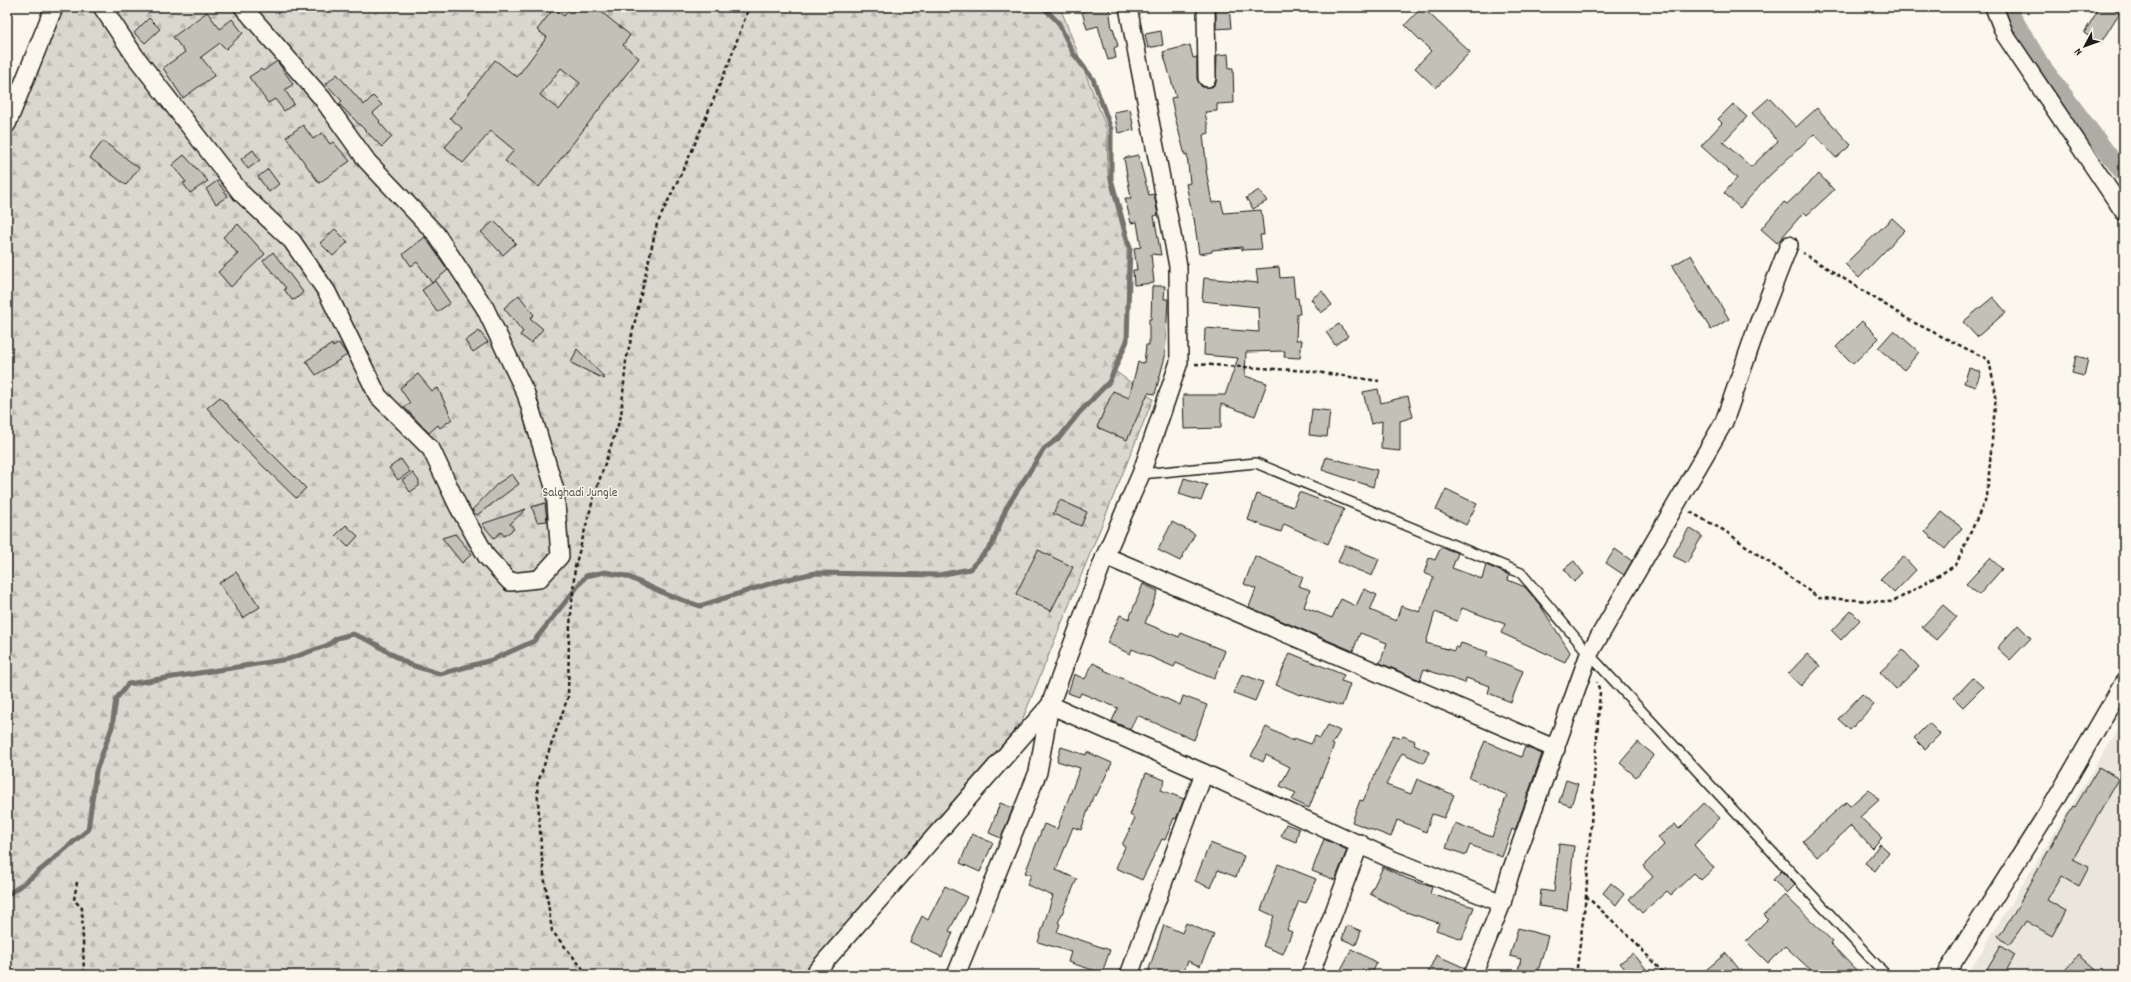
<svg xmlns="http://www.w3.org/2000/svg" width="2131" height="982" font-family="Dekko,sans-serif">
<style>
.built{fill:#eae6dc}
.forest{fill:url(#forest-firs);stroke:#7b7a75}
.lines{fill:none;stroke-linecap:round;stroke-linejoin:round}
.stream{stroke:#74726e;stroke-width:5}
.canal{stroke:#afaca5;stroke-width:17}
.building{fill:#c3c0b8;stroke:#1c1c1c;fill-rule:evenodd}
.lane-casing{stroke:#1c1c1c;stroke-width:12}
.street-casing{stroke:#1c1c1c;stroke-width:20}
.path{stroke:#1c1c1c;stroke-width:2.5;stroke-dasharray:4 3;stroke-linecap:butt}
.lane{stroke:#fbf7ec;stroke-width:9}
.street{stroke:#fbf7ec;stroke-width:17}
.labels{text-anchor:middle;stroke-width:3;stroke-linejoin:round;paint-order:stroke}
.park-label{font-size:13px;fill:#555451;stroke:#fbf7ec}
</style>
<defs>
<pattern id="forest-firs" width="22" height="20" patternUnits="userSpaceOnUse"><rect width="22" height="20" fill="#dad7ce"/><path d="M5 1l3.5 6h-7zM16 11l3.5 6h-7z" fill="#bab8b0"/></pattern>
</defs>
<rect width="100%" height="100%" fill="#fbf7ec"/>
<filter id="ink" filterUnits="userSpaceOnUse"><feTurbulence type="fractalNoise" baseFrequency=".025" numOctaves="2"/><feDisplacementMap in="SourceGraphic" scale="8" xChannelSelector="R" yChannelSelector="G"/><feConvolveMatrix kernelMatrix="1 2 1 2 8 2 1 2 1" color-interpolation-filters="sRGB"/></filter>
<g filter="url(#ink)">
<!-- built -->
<path class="built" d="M2124 720V975H1967Z"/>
<!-- forest -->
<path class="forest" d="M65 7H1060L1107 129 1108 175 1127 249 1126 341 1111 368 1153 399 1021 723 801 975H7V132Z"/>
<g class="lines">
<!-- stream -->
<path class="stream" d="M7 895C36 877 61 851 88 830L96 771 112 727 116 699 128 684 289 659 328 645 337 638 353 634 372 642 408 664 440 674 492 660 534 641 586 576 605 572 626 576 668 595 700 606 775 582 815 573 939 575 970 569 992 545 1006 508 1044 449 1060 437 1079 413 1109 382 1127 341 1130 248 1111 179V129L1093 79 1073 53 1058 22 1043 7"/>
<!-- canal -->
<path class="canal" d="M2009 7 2013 17 2041 64 2124 175"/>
</g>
<!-- building -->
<g class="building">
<path d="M571 7H595L630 35 623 45 639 58 539 187 505 161 514 150 491 131 463 163 445 147 462 128 450 118 495 60 517 77 547 37 537 30 554 8 564 16ZM561 68 580 83 559 110 540 95Z"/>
<path d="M1091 7H1109L1112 29 1113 28 1118 46 1114 48 1116 58 1108 60 1098 26 1087 29 1082 12Z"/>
<path d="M1216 7H1229L1231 28 1216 29Z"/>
<path d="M1422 7 1470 52 1436 88 1415 68 1431 51 1405 25Z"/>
<path d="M2100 7H2123L2100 44 2084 33Z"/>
<path d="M207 12 220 29 232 19 243 33 226 49 220 43 201 57 215 75 183 98 163 68 185 52 173 37Z"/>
<path d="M149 18 160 29 145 43 134 33Z"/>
<path d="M1161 31 1163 45 1148 48 1145 34Z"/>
<path d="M1190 45 1193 58 1197 57V79L1202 87H1212L1216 83 1217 55 1228 54 1229 68H1233L1234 103 1217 104V111L1205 112 1209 133 1203 135 1207 170H1206L1212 203 1221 201 1224 213 1261 210 1264 235H1260L1262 249 1242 250V247L1212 250V252L1199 254 1194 218H1193L1186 184 1190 183 1187 154 1185 155 1175 117 1171 98 1176 97 1163 52Z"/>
<path d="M277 61 293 84 285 90 294 104 284 111 275 99 268 103 249 77 261 69 263 71Z"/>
<path d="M337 74 364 105 373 96 382 105 373 113 380 121 379 122 392 137 382 147 339 104 342 101 326 84Z"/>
<path d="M1769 98 1796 127 1817 108 1851 145 1836 158 1814 134 1769 176 1740 208 1724 193 1737 178 1701 146 1722 123 1718 119 1733 104 1747 117 1723 142 1751 167 1778 141 1752 113Z"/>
<path d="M1130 109 1134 130 1118 133 1114 112Z"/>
<path d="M303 125 313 139 322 133 330 144 333 142 350 161 319 183 286 137Z"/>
<path d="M103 141 139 168 126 185 90 158Z"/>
<path d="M253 150 260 160 248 169 241 159Z"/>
<path d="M184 155 208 181 190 193 183 183 186 182 172 165Z"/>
<path d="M1138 155 1149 195 1154 194 1158 215 1154 216 1161 255 1151 254 1154 283 1134 285 1133 270H1137L1134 248 1141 247 1137 222 1131 223 1125 198H1131L1124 158Z"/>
<path d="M268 169 279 184 269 192 258 177Z"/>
<path d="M1819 174 1834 190 1807 215 1804 212 1777 243 1761 229 1784 202 1787 204Z"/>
<path d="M217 181 228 196 216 204 206 189Z"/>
<path d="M1259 190 1267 201 1253 209 1246 198Z"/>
<path d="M1892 218 1905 230 1859 278 1845 264Z"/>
<path d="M494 221 516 243 503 255 481 232Z"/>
<path d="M238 224 265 254 231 287 218 272 238 254 223 237Z"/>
<path d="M335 229 348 242 333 256 320 243Z"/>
<path d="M425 237 448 270 432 283 417 262 411 266 403 254Z"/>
<path d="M273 252 303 292 296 299 292 300 284 289 286 288 263 261Z"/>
<path d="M1691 255 1729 319 1711 330 1672 266Z"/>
<path d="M1279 267 1280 278 1293 277 1295 298H1298L1300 314H1297L1296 340H1302L1300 358 1284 357 1285 351 1246 352 1245 376 1267 383 1255 416 1221 404V428L1184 429 1183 395H1225L1238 358 1204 355 1205 328 1259 332 1258 307 1202 301 1204 278 1258 283 1256 269Z"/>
<path d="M435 281 450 303 437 312 422 290Z"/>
<path d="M1152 286H1165L1164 299H1168L1165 357 1155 394 1148 393 1127 440 1097 427 1113 391 1129 398 1138 362 1144 363 1146 345H1149V319H1151Z"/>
<path d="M1322 291 1332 305 1321 313 1311 299Z"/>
<path d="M519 295 534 315 530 318 543 329 531 343 520 335 523 332 504 308Z"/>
<path d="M1993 297 2006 312 1977 337 1963 322Z"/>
<path d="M1862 321 1879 338 1853 364 1836 347Z"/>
<path d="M1339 324 1348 336 1335 345 1326 332Z"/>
<path d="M1894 330 1919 352 1904 370 1878 348Z"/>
<path d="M479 331 488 342 473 352 465 341Z"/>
<path d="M339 343 347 355 316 375 306 361 332 344 333 347Z"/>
<path d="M577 349 605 378 604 379 571 363Z"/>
<path d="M2076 356 2088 359 2084 376 2072 373Z"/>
<path d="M1969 368 1981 372 1975 387 1964 383Z"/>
<path d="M418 374 432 391 438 388 452 419 440 428 438 425 429 433 404 407 410 403 400 388Z"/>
<path d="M1378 389 1381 403 1408 396 1413 417 1400 421V451L1381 449 1382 421 1371 424 1363 392Z"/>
<path d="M220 397 251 433 306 488 296 498 240 444 207 408Z"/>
<path d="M1312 409 1330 411 1327 437 1309 435Z"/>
<path d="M1326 457 1377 470 1373 487 1322 470Z"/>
<path d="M401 459 410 472 398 480 389 468Z"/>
<path d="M413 473 419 481V486L410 492 402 480Z"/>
<path d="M512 474 519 484 477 515 472 510 497 484Z"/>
<path d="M1184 478 1207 485 1201 501 1179 494Z"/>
<path d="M1446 489 1477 504 1466 525 1436 510Z"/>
<path d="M1299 492 1344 509 1328 544 1284 524 1281 532 1248 520 1257 494 1293 507Z"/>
<path d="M1060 500 1087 512 1081 526 1053 514Z"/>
<path d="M545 503 547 521 537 522 532 507Z"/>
<path d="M526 509 510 524 514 529 504 536 501 532 494 538 482 524Z"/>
<path d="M1942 512 1962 528 1945 549 1925 532Z"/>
<path d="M1172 522 1195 534 1180 561 1158 550Z"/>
<path d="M346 525 358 536 348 547 336 535Z"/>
<path d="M1689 528 1702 536 1687 563 1673 556Z"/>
<path d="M455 534 472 554 462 563 442 538Z"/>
<path d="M1345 545 1379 559 1372 576 1338 562Z"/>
<path d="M1441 547 1458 553 1452 568 1482 579 1486 565 1509 575 1508 580 1525 587 1540 605 1570 652 1565 662 1501 633 1505 624 1462 608 1457 621 1435 612 1426 643 1454 651 1455 647 1459 648 1461 643 1488 652 1486 656 1523 671 1511 702 1488 693 1490 686 1466 678 1465 683 1424 669 1420 680 1380 663 1387 643 1360 633 1353 651 1249 607 1256 589 1244 584 1255 556 1303 577 1299 586 1310 590 1304 607 1332 618 1341 599 1356 606 1364 589 1377 595 1370 610 1396 621 1401 606 1420 612 1434 577 1424 573 1429 558 1435 560Z"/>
<path d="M1615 549 1632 561 1624 575 1606 563Z"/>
<path d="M1038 550 1073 567 1051 611 1016 594Z"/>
<path d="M1903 556 1916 570 1894 593 1880 579Z"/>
<path d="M1990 558 2002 569 1979 595 1966 584Z"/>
<path d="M1574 561 1584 574 1574 582 1564 569Z"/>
<path d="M236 572 260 607 243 618 219 583Z"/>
<path d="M1143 584 1158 591 1145 623 1179 637 1181 633 1225 651 1214 679 1176 663 1174 667 1132 649 1130 654 1107 643 1120 615 1129 619Z"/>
<path d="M1943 605 1957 617 1936 640 1922 627Z"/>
<path d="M1851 611 1860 620 1841 640 1832 631Z"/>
<path d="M2018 625 2031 638 2010 660 1997 648Z"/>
<path d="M1903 650 1919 667 1896 689 1880 672Z"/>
<path d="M1290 653 1344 675 1341 681 1350 684 1342 706 1301 694 1300 695 1276 685Z"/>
<path d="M1807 654 1820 666 1801 686 1788 674Z"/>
<path d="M1093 663 1105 669 1104 670 1180 705 1183 696 1207 705 1194 740 1137 715 1130 729 1112 721 1118 708 1081 693 1079 697 1068 693 1074 674 1085 679Z"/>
<path d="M1242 674 1263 682 1255 701 1234 693Z"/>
<path d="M1973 678 1983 687 1963 707 1954 698Z"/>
<path d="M1862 694 1874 705 1850 730 1838 719Z"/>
<path d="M1929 723 1940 734 1925 749 1914 738Z"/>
<path d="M1328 725 1340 731 1332 744 1334 745 1309 808 1292 800 1296 793 1280 786 1290 767 1266 755 1263 762 1251 756 1266 727 1293 741 1294 738 1311 744 1315 736 1320 738Z"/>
<path d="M1393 735 1402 738 1403 736 1415 741 1414 744 1429 751 1424 763 1402 753 1386 785 1411 794 1417 779 1454 795 1444 818 1432 814 1426 832 1397 820 1391 837 1352 822 1360 800 1363 801Z"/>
<path d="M1485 741 1521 757 1525 747 1542 754 1515 831 1512 829 1502 857 1470 845 1466 855 1446 848 1455 823 1492 837 1505 800 1507 795 1469 778Z"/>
<path d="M1638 742 1654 755 1636 777 1620 763Z"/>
<path d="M1061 747 1086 755 1087 752 1112 763 1096 796 1094 794 1081 830 1073 827 1056 870 1077 879 1058 923 1060 924 1057 932 1110 950 1102 973 1068 962 1071 952 1038 942 1053 896 1027 885 1031 875 1025 873 1044 824 1057 829 1080 768 1057 761Z"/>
<path d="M2099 767 2119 779 2073 859 2089 867 2079 886 2061 876 2047 900 2066 911 2052 936 2026 921 2009 945 1998 936 2011 919 2073 806 2075 807Z"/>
<path d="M1146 773 1165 780 1161 790 1184 799 1176 819 1174 818 1165 840 1162 839 1142 880 1116 868 1125 847 1122 845 1135 818 1130 815Z"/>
<path d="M1566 780 1578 784 1571 806 1559 802Z"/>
<path d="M1869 789 1879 800 1860 817 1882 838 1872 848 1851 826 1817 857 1803 841 1846 802 1850 806Z"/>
<path d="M1000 803 1013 808 1001 838 989 833Z"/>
<path d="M1704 803 1720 818 1694 845 1714 868 1701 880 1694 873 1671 895 1667 891 1642 913 1629 899 1653 877 1643 866 1664 845 1658 837 1675 824 1679 829Z"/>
<path d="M1286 824 1299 829 1296 842 1281 836Z"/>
<path d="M972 834 993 843 980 872 960 863Z"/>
<path d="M1324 839 1347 850 1335 880 1312 871Z"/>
<path d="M1210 843 1244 856 1236 877 1218 870 1211 888 1195 881Z"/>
<path d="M1559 844 1574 846 1567 910 1539 906 1541 890 1554 892Z"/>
<path d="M1880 844 1889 852 1875 871 1865 863Z"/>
<path d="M1278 864 1316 879 1306 903 1299 901 1287 930 1292 932 1283 954 1263 946 1274 916 1261 910Z"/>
<path d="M1383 867 1408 879 1432 887 1430 894 1474 907 1462 939 1436 930 1439 923 1400 910V909L1370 894Z"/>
<path d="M1781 871 1795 885 1787 893 1773 880Z"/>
<path d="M1611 883 1624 894 1616 905 1603 893Z"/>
<path d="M945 886 967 897 949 931 953 933 942 957 910 942 922 916 928 920Z"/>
<path d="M1785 895 1832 941 1830 943 1861 975H1816L1785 946 1768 963 1746 941 1768 919 1764 915Z"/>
<path d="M1186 923 1214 935 1200 966 1188 961 1182 975H1147L1164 925 1182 933Z"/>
<path d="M1347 925 1361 931 1356 945 1342 939Z"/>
<path d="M1518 928 1548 936 1537 975H1517L1521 959 1510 956Z"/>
<path d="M2001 946 2015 955 2004 975H1984Z"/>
<path d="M1352 949 1377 963 1371 975H1338Z"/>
<path d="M1633 953 1647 970 1641 975H1630L1620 963Z"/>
<path d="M1726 953 1744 975H1700Z"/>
<path d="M1436 955 1465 968 1463 975H1427Z"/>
<path d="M2078 955 2101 975H2061Z"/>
</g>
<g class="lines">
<defs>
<path id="lane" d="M1141 474 1256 463 1521 573 1589 654 1886 975"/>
<g id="street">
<path d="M102 7 135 56 241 193 292 241 327 292 378 396 431 449 458 506 487 557 510 582 539 579 560 556 555 490 526 394 485 308 436 234 367 161 322 98 243 7"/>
<path d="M1206 7 1207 78"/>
<path d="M1994 7 2005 35 2124 212"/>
<path d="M7 124 54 7"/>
<path d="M1105 556 1556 749"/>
<path d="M813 975 1050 705 1105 556 1141 474 1179 362 1178 266 1128 7"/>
<path d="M956 975 1038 772 1050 705 1204 773 1393 860 1502 903"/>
<path d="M1129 975 1204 773"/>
<path d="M1310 975 1360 843"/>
<path d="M1473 975 1502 903 1510 874 1589 654 1724 422 1757 327 1789 245"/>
<path d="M1945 975 2055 801 2124 682"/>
</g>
</defs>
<!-- lane casing -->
<use href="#lane" class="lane-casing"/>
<!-- street casing -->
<use href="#street" class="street-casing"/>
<!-- path -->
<g class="path">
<path d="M1195 364 1309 371 1379 381"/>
<path d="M1690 512 1725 531 1819 598 1893 602 1956 565 1987 496 1996 395 1989 360 1911 321 1803 253"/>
<path d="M77 882 74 900 82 908 84 975"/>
<path d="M1586 896 1633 940 1665 975"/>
<path d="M588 975 552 931 542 860 537 785 568 697 569 638 575 567 594 496 621 416 626 361 657 224 691 153 728 65 749 7"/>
<path d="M1576 975 1586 896 1600 692 1597 682"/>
</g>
<!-- lane -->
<use href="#lane" class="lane"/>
<!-- street -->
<use href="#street" class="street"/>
</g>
</g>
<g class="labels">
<!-- park labels -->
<g class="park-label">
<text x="580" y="496">Salghadi Jungle</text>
</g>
</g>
<!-- margin -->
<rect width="2131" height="982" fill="none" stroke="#fbf7ec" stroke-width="24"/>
<rect x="12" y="12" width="2107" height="958" fill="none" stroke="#1c1c1c" stroke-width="1.5" filter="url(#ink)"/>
<!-- north arrow -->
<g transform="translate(2085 46) rotate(229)" stroke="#fbf7ec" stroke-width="3" paint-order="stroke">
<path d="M0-3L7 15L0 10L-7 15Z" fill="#1c1c1c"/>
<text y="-6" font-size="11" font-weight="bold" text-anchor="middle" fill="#1c1c1c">N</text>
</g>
</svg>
